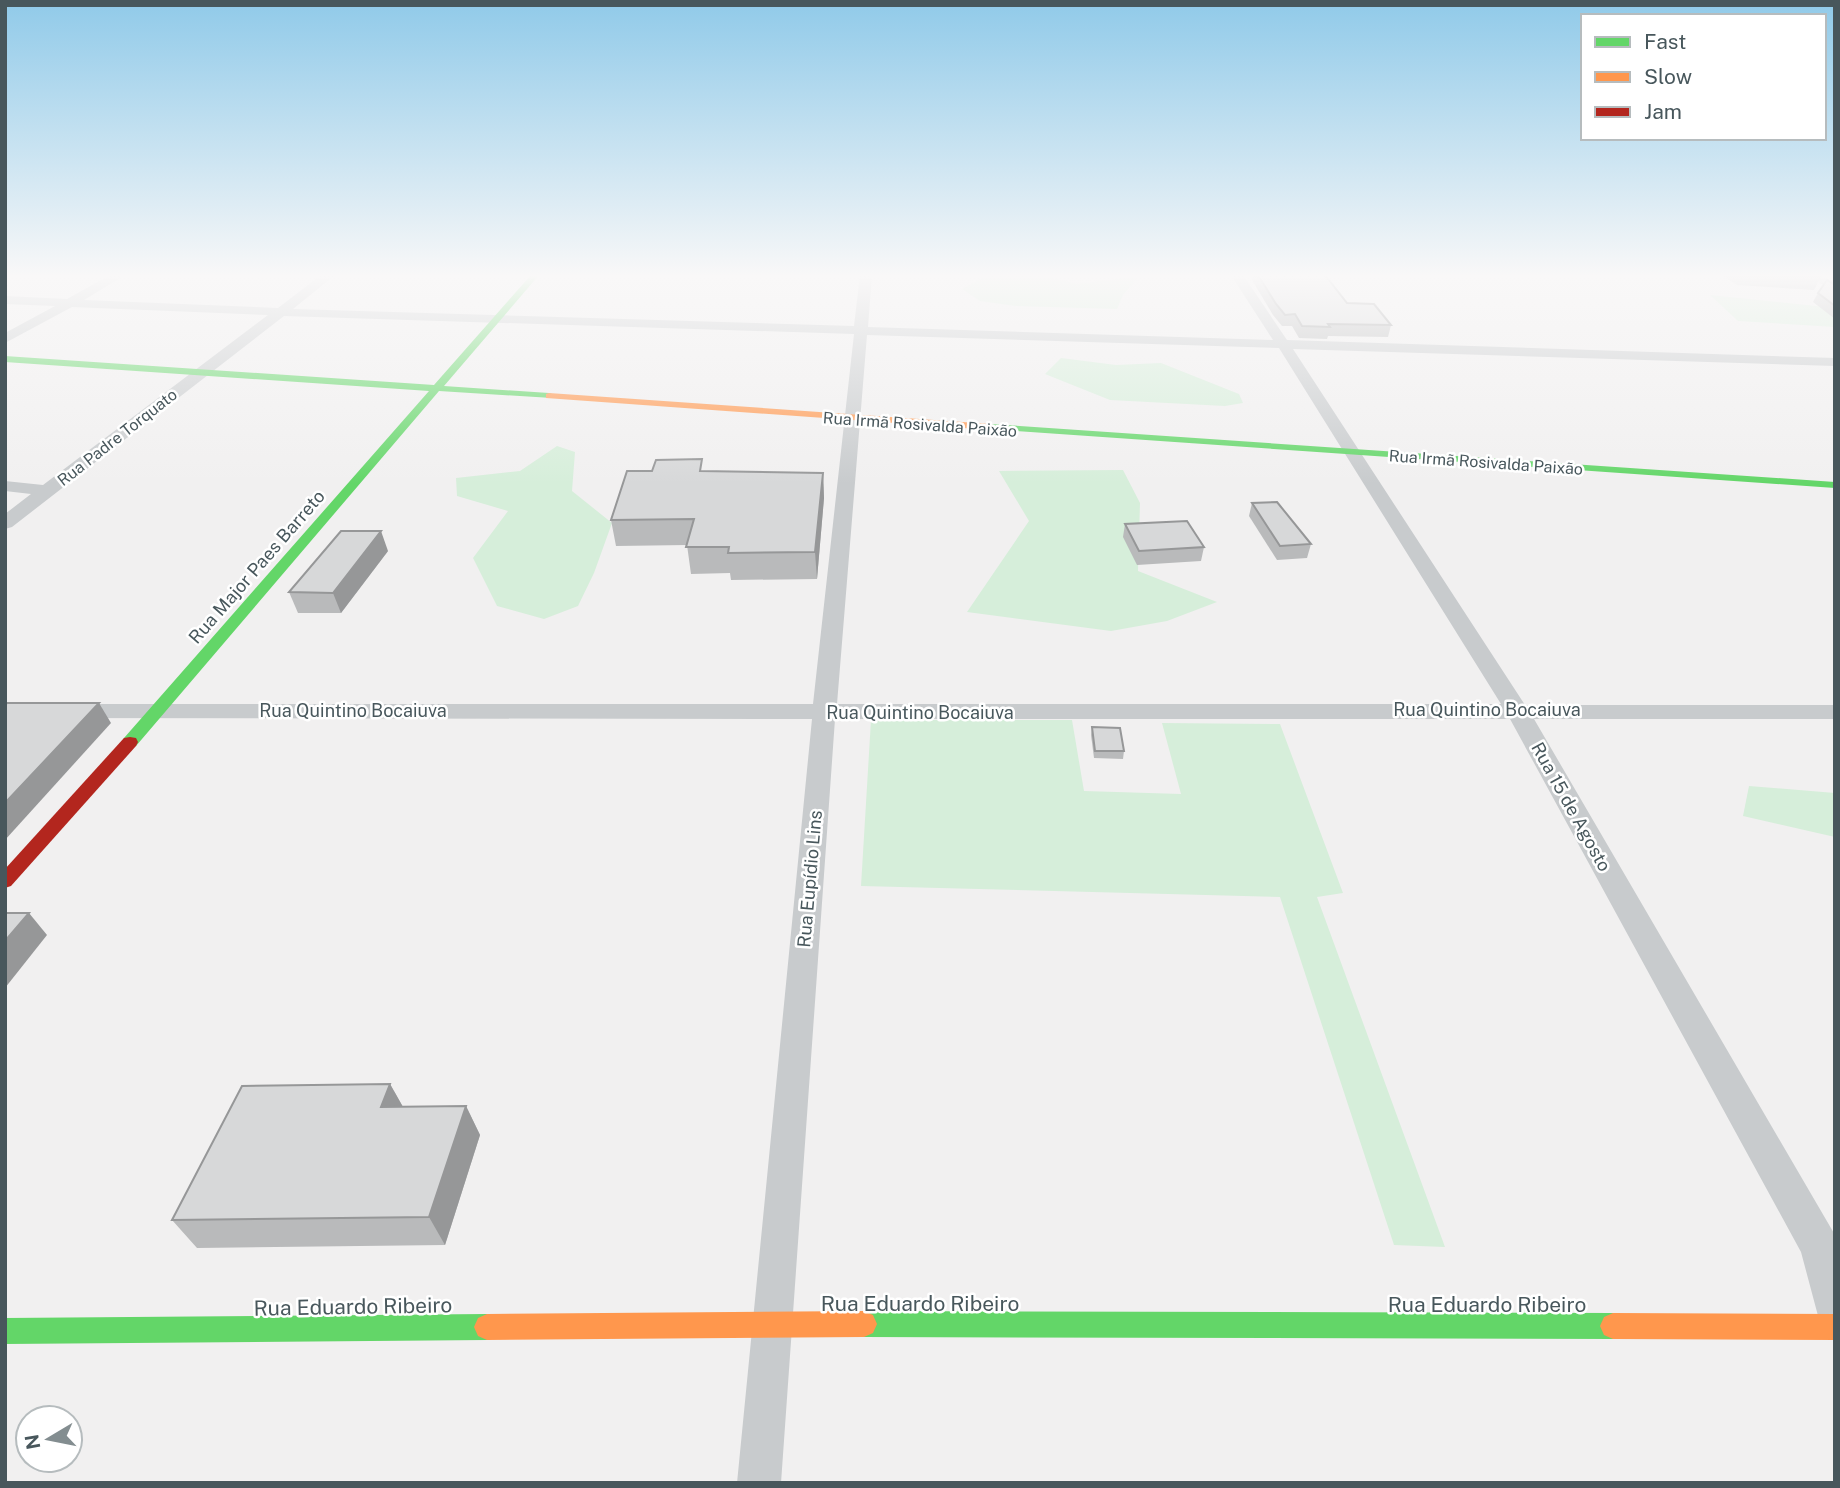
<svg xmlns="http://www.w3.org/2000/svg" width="1840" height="1488" font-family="'Public Sans',sans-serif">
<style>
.green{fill:#d6eeda}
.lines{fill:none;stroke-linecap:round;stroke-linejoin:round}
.street{fill:#c8cbcd;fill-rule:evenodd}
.fast{fill:#63d668;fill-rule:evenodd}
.slow{fill:#ff974d;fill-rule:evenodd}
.jam{fill:#b3261e;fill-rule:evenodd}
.wall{fill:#b9babb}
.shaded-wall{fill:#969798}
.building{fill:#d7d8d9;stroke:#969798;stroke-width:2}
.labels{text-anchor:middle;stroke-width:5;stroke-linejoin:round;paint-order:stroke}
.far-street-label{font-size:16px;fill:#48575c;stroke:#fff}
.street-label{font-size:18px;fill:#48575c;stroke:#fff}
.near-street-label{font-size:21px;fill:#48575c;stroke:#fff}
</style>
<rect width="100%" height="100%" fill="#f1f0f0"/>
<!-- green -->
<g class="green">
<path d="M988 275H1039L1077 284 1139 276 1123 295 1117 309 1016 306 980 301 962 289Z"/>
<path d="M1710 295 1835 308V327L1738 321Z"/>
<path d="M1061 358 1116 365 1161 363 1239 394 1243 403 1225 406 1110 400 1045 374Z"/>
<path d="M557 446 575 452 572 491 612 523 594 573 578 606 544 619 497 606 473 558 508 511 457 496 456 478 520 471Z"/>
<path d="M1123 470 1140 503 1138 571 1217 602 1167 621 1111 631 967 612 1029 521 999 471Z"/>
<path d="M871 720H1072L1084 791 1181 794 1162 723 1280 724 1343 893 1317 897 1445 1247 1394 1245 1280 897 861 886Z"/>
<path d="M1749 786 1835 793V837L1743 816Z"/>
</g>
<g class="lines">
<!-- street -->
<g class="street">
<path d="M110 275H125L84 300 278 308 321 275H335L293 309 854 326 860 275H872L868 327 1273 340 1231 275H1243L1287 340 1835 358V366L1293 349 1525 705H1835V719H1534L1835 1235V1333L1821 1327 1801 1252 1510 719H835L781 1483H737L812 719 5 718V704H813L854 334 284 316 12 527 5 529V514L31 494 5 491V481L43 485 268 315 72 307 5 343V333L55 306 5 304V296L67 299ZM867 335 1279 348 1501 704H837Z"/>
<path d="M1806 275H1821L1835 283V292Z"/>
</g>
<!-- fast -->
<g class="fast">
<path d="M531 275H539L444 386 549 393 552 394V398L439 391 136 746H124L122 742 124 738 429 391 5 362V356L434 385Z"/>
<path d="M991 424 1835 482V488L987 429 986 427Z"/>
<path d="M864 1311 1613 1313 1622 1317 1626 1326 1622 1335 1613 1339 864 1337 855 1333 851 1324 855 1315Z"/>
<path d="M487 1314 496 1318 500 1327 496 1336 487 1340 5 1344V1318Z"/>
</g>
<!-- slow -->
<g class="slow">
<path d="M549 393 991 424 996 427 991 430 546 398V394Z"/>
<path d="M864 1311 873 1315 877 1324 873 1333 864 1337 487 1340 478 1336 474 1327 478 1318 487 1314Z"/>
<path d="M1613 1313 1835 1314V1340L1613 1339 1604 1335 1600 1326 1604 1317Z"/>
</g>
<!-- jam -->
<path class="jam" d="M130 737 136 738 138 742 136 746 11 886 5 888V869L124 738Z"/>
</g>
<!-- wall -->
<g class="wall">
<path d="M1253 275H1325L1347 303 1391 325 1388 337 1328 336 1327 339 1299 338 1292 326H1282L1273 315 1252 280Z"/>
<path d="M1721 275H1822L1814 290 1737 285Z"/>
<path d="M1835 285V319L1813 302 1818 293Z"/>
<path d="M704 471 823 473 824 498 817 579 731 580 730 573 691 574 687 545 616 546 611 520Z"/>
<path d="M1252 503 1311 544 1307 558 1277 560 1249 516Z"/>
<path d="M1125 524 1204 547 1201 561 1137 565 1123 537Z"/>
<path d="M388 551 341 613H298L289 592Z"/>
<path d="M1092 727 1124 751 1123 759 1094 758 1091 735Z"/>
<path d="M390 1084 403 1107 466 1106 480 1135 445 1245 197 1248 172 1220Z"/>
</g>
<!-- shaded-wall -->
<g class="shaded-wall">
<path d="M823 473 824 498 817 579 815 552Z"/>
<path d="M381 531 388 551 341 613 333 593Z"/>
<path d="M99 703 111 723 5 840V803Z"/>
<path d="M29 913 47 935 5 988V941Z"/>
<path d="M390 1084 407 1114 381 1107Z"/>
<path d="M466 1106 480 1135 445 1245 429 1217Z"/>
</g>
<!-- building -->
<g class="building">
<path d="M1258 275H1325L1347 303 1374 304 1391 325 1328 324 1330 327 1302 326 1295 314 1285 315 1276 304Z"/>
<path d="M1827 280 1835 285V306L1818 293Z"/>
<path d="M702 459 700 471 823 473 815 552 728 553 729 547H686L694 519 611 520 627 471H652L656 460Z"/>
<path d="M1277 502 1311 544 1280 546 1252 503Z"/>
<path d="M1187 521 1204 547 1139 551 1125 524Z"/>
<path d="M341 531H381L333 593 289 592Z"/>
<path d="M7 703H99L5 803V705Z"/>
<path d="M1092 727 1120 728 1124 751H1095Z"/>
<path d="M5 913H29L5 941Z"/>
<path d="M390 1084 381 1107 466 1106 429 1217 172 1220 242 1086Z"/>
</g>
<!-- sky -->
<linearGradient id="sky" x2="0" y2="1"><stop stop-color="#90cae9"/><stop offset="0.57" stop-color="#f9f8f8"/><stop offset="1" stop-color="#f9f8f8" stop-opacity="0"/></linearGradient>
<rect width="1840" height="484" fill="url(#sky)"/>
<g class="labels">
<!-- far-street labels -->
<g class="far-street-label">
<text transform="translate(920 424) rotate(4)" y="6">Rua Irmã Rosivalda Paixão</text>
<text transform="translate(117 437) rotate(-38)" y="6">Rua Padre Torquato</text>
<text transform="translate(1486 462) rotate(4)" y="6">Rua Irmã Rosivalda Paixão</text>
</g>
<!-- street labels -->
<g class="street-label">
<text transform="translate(257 567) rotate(-49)" y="6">Rua Major Paes Barreto</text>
<text x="1487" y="716">Rua Quintino Bocaiuva</text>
<text x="353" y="717">Rua Quintino Bocaiuva</text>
<text x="920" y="719">Rua Quintino Bocaiuva</text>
<text transform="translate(1571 807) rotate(61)" y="6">Rua 15 de Agosto</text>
<text transform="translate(810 879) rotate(-85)" y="6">Rua Eupídio Lins</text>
</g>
<!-- near-street labels -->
<g class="near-street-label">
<text x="920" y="1311">Rua Eduardo Ribeiro</text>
<text x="1487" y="1312">Rua Eduardo Ribeiro</text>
<text transform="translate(353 1307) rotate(-1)" y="7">Rua Eduardo Ribeiro</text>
</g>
</g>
<!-- border -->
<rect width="1840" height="1488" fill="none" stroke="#48575c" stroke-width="14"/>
<!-- legend -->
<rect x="1581" y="14" width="245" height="126" fill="#ffffff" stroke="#b6bcbe" stroke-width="2"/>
<rect x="1595" y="37" width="35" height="10" fill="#63d668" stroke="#b6bcbe" stroke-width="2"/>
<text x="1644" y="49" font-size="21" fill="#48575c">Fast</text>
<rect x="1595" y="72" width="35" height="10" fill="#ff974d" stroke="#b6bcbe" stroke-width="2"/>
<text x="1644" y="84" font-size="21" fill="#48575c">Slow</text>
<rect x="1595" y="107" width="35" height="10" fill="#b3261e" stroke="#b6bcbe" stroke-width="2"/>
<text x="1644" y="119" font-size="21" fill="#48575c">Jam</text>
<!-- north arrow -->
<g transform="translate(49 1439) rotate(260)"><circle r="33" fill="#ffffff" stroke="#b6bcbe" stroke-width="2"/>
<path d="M0-5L12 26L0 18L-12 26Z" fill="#838d90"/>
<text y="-10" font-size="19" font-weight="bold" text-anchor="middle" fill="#48575c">N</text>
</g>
</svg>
